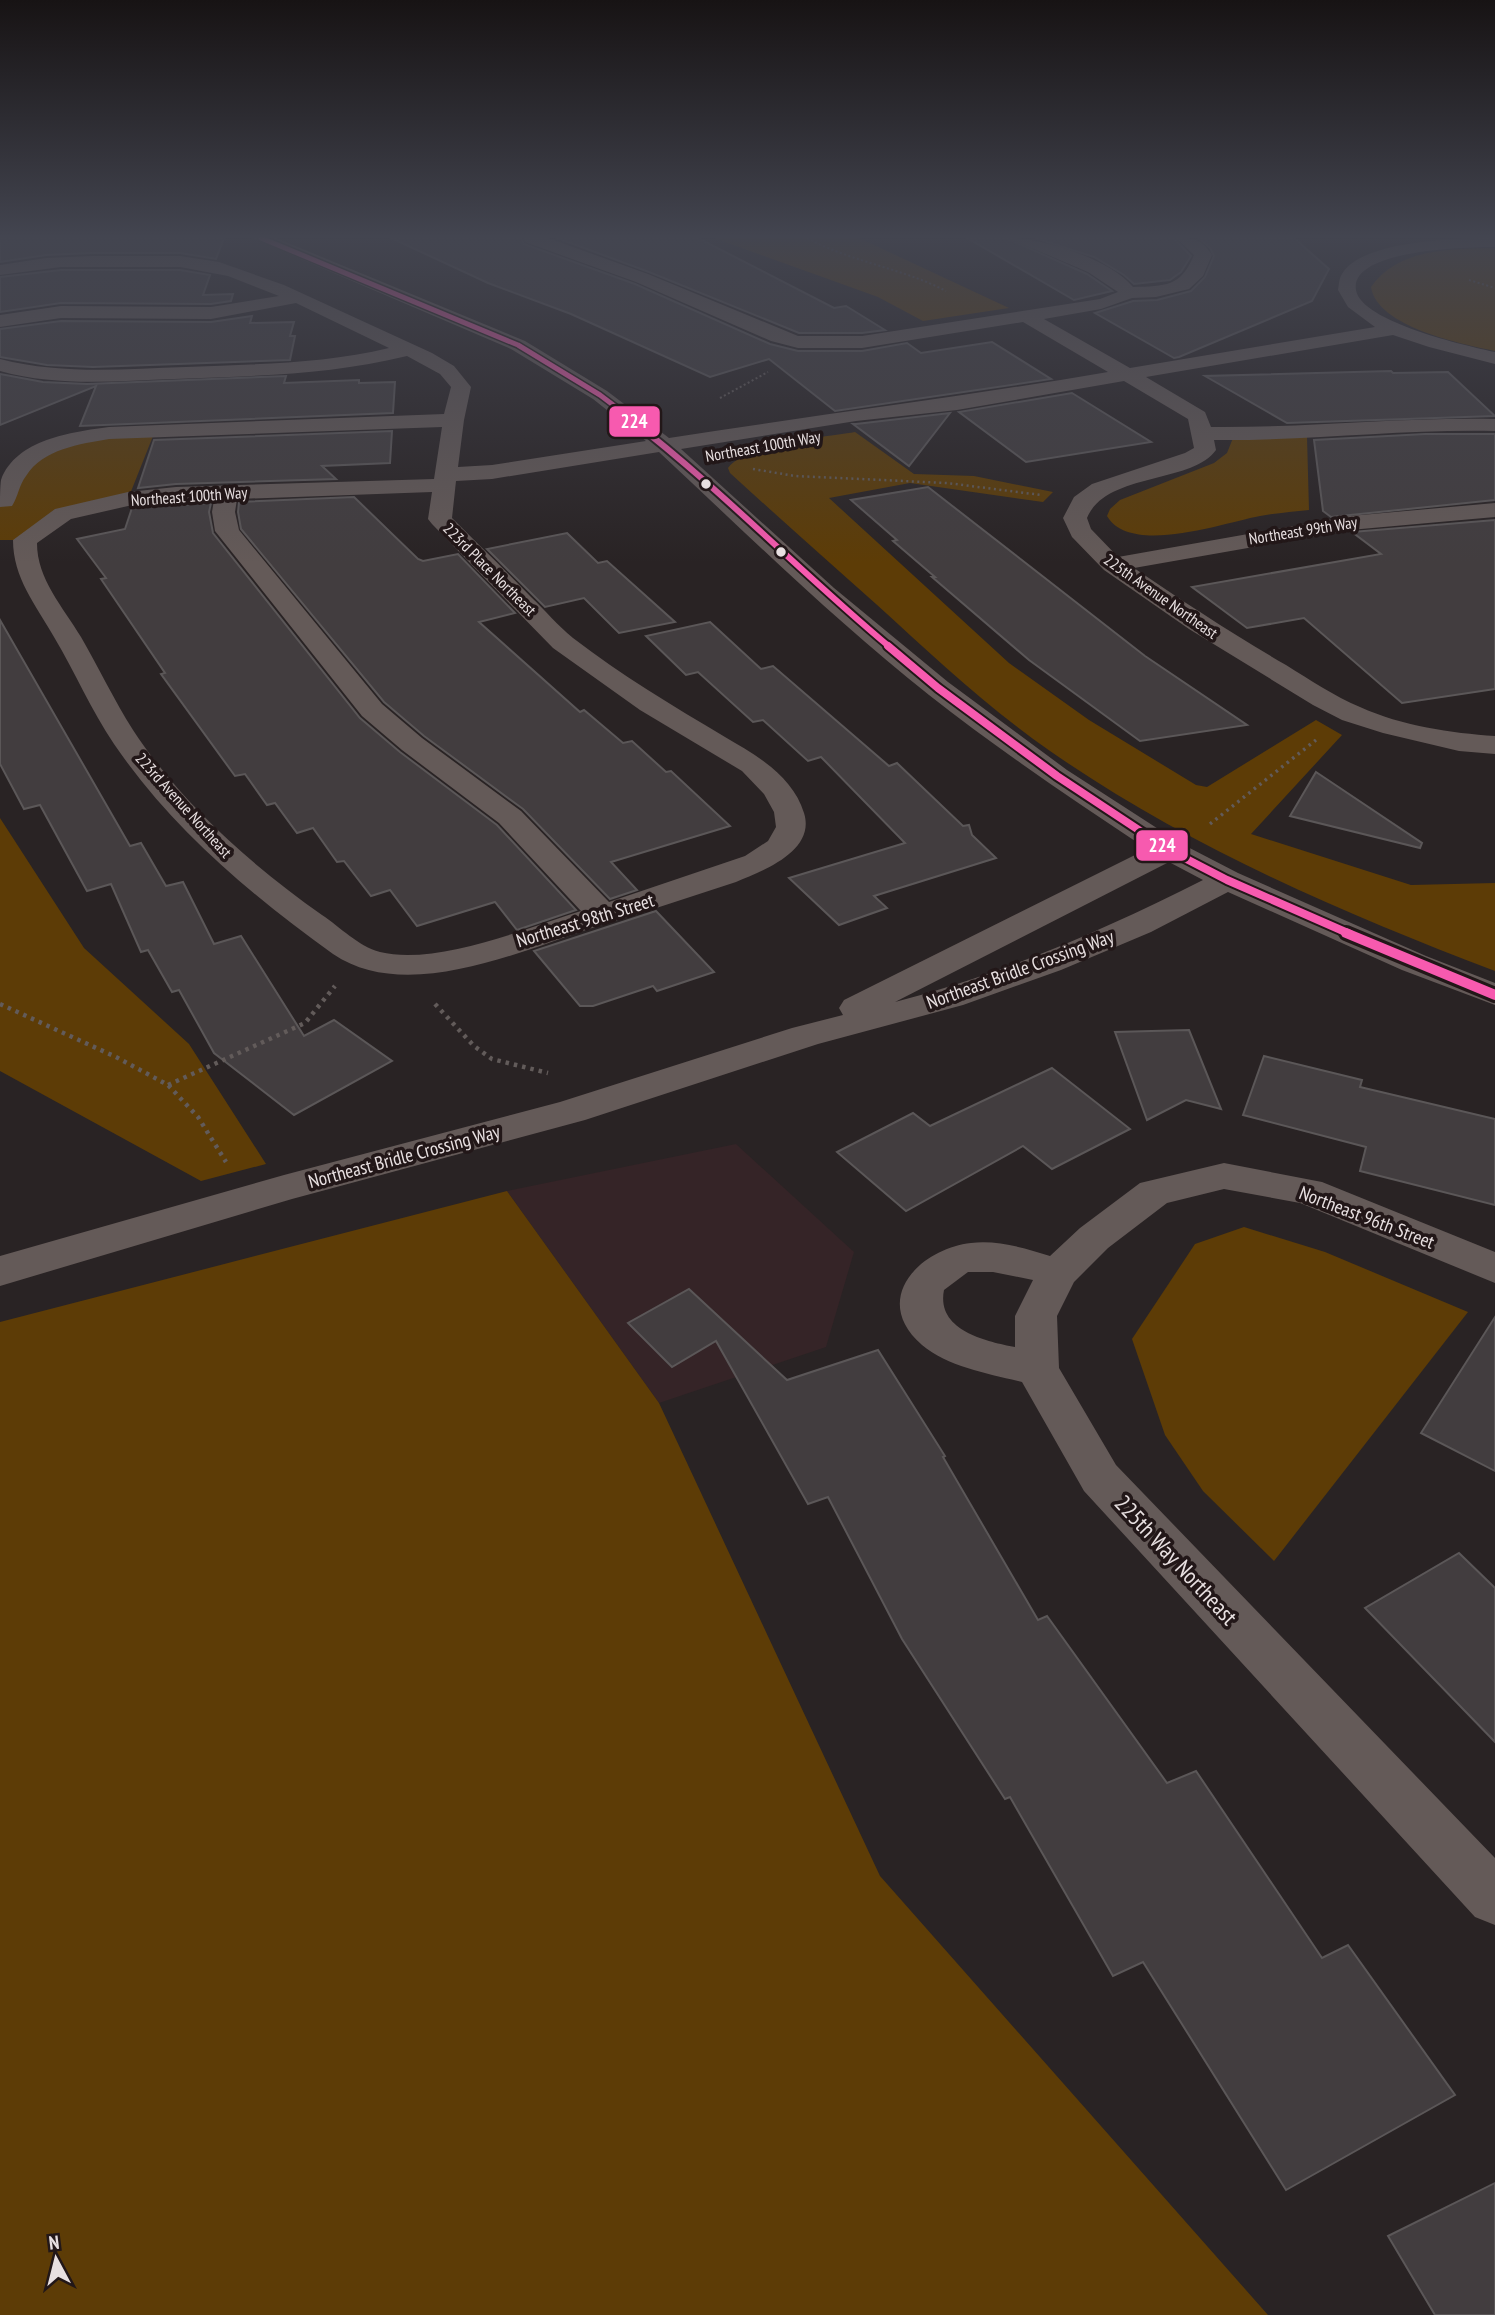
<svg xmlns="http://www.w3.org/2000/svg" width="1495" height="2315" font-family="'PT Sans Narrow',sans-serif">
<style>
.built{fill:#352427}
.green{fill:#5d3c06}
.building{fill:#423d3f;stroke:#5b5758;stroke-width:2}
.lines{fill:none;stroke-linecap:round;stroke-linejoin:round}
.path-far3{stroke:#625b5a;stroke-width:2;stroke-dasharray:2 2.5;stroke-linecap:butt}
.path-far2{stroke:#625b5a;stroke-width:2.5;stroke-dasharray:2 3.5;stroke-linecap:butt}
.path-far1{stroke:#625b5a;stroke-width:3.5;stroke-dasharray:2.5 4.5;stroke-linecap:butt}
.path{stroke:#625b5a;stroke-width:4.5;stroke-dasharray:3.5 5;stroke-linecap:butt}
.minor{fill:#645a58;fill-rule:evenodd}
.bus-1-far3-casing{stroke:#221718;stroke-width:8}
.bus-1-far2-casing{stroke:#221718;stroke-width:10}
.bus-1-far1-casing{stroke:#221718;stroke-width:12}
.bus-1-casing{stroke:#221718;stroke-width:16}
.bus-1-far3{stroke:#f75aaf;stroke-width:5}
.bus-1-far2{stroke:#f75aaf;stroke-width:6}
.bus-1-far1{stroke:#f75aaf;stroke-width:8}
.bus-1{stroke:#f75aaf;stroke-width:10}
.bus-dot{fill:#e8e0e1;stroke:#221718;stroke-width:2.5}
.labels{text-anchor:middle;stroke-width:7;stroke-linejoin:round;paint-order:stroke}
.far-street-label{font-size:16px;fill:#e8e0e1;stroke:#221718}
.street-label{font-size:19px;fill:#e8e0e1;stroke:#221718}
.near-street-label{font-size:23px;fill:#e8e0e1;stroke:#221718}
.line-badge{stroke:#221718;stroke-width:2.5}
.badge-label{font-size:19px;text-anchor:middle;font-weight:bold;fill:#fff}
</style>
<rect width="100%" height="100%" fill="#292324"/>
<!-- built -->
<path class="built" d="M736 1144 854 1252 826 1347 659 1403 507 1191Z"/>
<!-- green -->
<g class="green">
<path d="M714 238H859L1009 308 923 321 878 297Z"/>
<path d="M1495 248V351C1462 344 1377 327 1371 287 1398 248 1451 249 1495 248Z"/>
<path d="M155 431 128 499 82 509 25 540H0V502L4 501 45 448Z"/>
<path d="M855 432 914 474 974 476 1053 492 1043 502 910 483 829 498 1009 663 1089 720 1196 785 1207 787 1316 720 1342 735 1251 834 1411 885 1495 883V971C1342 913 1185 845 1050 751 987 707 932 655 876 604 827 560 778 517 730 473L728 468C744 444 826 437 855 432Z"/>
<path d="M1307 437 1309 510C1292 512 1276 513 1260 516 1223 523 1130 556 1107 516L1110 509 1120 500 1214 463 1227 453 1233 438Z"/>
<path d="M0 818 84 948 189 1044 266 1164 201 1181 0 1071Z"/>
<path d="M507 1191 659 1403 880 1876 1268 2315H0V1322Z"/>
<path d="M1244 1227 1325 1252 1468 1312 1274 1561 1203 1491 1165 1435 1132 1339 1195 1244Z"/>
</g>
<!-- building -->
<g class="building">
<path d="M0 238H224L216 259 180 253H92L46 255 0 262Z"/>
<path d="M391 238H521L524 244 635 284 770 344 798 351H862L907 343 921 353 992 342 1051 379 835 411 769 359 710 377 571 314 488 283Z"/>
<path d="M557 238H698L834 308 846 306 885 330 862 333H799L649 272Z"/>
<path d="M967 238H1006L1087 274 1112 291 1074 300Z"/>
<path d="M1035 238H1174L1191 256 1181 272 1170 280 1134 284 1124 275 1094 257Z"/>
<path d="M1199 238H1294L1329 269 1312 301 1179 357 1174 358 1095 313 1133 301 1157 300 1191 291 1205 277 1214 256 1210 248Z"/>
<path d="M61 270H180L210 275 203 295 233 294 231 301 211 304 61 303 0 312V277Z"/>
<path d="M252 316 250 323 294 322 290 336H295L290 360 93 367 47 365 0 357V329L61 321 211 322Z"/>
<path d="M1391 371 1393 373 1448 372 1495 416 1287 423 1205 376Z"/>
<path d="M0 374 43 382 87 384 286 376 284 383 359 380V383L395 382 393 413 80 426 96 386 0 425Z"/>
<path d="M1072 393 1151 442 1026 462 959 412Z"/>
<path d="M950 413 909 466 853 424H856Z"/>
<path d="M392 431 390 463 322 466 336 479 176 484 138 488 154 440Z"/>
<path d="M1425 434H1495V500L1331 517 1323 511 1314 440Z"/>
<path d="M928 487 1145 656 1247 725 1140 741 1029 660 932 577H935L893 541 897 540 851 500Z"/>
<path d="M354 497 418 559 423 561 458 554 515 613 479 622 580 712 584 710 623 743 632 741 666 772 671 771 730 826 611 862 637 890 610 899 523 809 424 736 384 702 241 529 238 512 239 502Z"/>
<path d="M211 503 209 512 213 533 360 718 400 752 497 825 576 910 517 930 495 902 417 926 390 890 371 896 344 861 337 862 313 828 297 833 275 803 267 805 245 774 235 776 161 674 165 673 101 579 106 578 77 539 125 529 132 508Z"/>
<path d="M1495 520V689L1402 703 1304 618 1247 628 1192 587 1381 554 1352 532Z"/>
<path d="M567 533 598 563 607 561 675 622 619 633 584 598 545 607 487 549Z"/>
<path d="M0 620 130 846 141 843 166 886 183 882 214 944 241 936 304 1036 334 1020 392 1061 294 1115 214 1053 179 990 172 992 148 950 141 952 111 884 87 891 40 805 24 809 0 764Z"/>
<path d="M710 622 761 669 773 666 889 766 897 763 963 826 969 825 972 835 996 858 874 896 887 908 839 925 789 878 905 843 821 757 808 761 763 720 753 722 698 672 686 675 646 636Z"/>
<path d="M1316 772 1422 843 1420 848 1290 816Z"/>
<path d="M656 911 714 972 657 991 653 986 593 1006H580L534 951Z"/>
<path d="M1189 1030 1221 1109 1186 1100 1147 1120 1115 1032Z"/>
<path d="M1264 1056 1362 1080 1360 1087 1495 1119V1205L1360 1171 1366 1147 1243 1115Z"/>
<path d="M1052 1068 1130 1129 1052 1169 1023 1146 906 1211 837 1152 913 1113 930 1126Z"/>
<path d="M689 1289 787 1380 878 1350 945 1456 943 1457 1038 1620 1047 1616 1167 1783 1196 1771 1322 1958 1348 1945 1455 2095 1286 2190 1143 1962 1113 1976 1010 1797 1005 1799 902 1639 828 1497 808 1504 716 1341 672 1367 628 1323Z"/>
<path d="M1495 1317V1471L1421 1433Z"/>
<path d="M1459 1553 1495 1588V1742L1365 1608Z"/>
<path d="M1495 2183V2315H1435L1388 2236Z"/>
</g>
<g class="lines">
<!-- path-far3 -->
<g class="path-far3">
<path d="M807 238C851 262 902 268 946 291"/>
<path d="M1469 280 1495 288"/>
<path d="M720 398 768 372"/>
</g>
<!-- path-far2 -->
<path class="path-far2" d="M753 469 795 476 947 483 1041 495"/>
<!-- path-far1 -->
<path class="path-far1" d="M1210 824 1316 740"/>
<!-- path -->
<g class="path">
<path d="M0 1004 116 1057 168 1085 198 1117 226 1162"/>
<path d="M435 1004 474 1046 492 1059 548 1073"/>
<path d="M168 1085 305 1023 335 986"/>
</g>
<!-- minor -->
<g class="minor">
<path d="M252 238H276L525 341 607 391 669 438C815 415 962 397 1108 372L1023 322 862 348H798L771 341 636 282 525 242 523 238H548L648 274 798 336H862L1100 299 1118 292 1088 272 1008 238C1043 238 1110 259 1133 287 1165 286 1181 287 1194 255L1176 238C1194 238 1202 239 1212 255L1203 276 1189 289 1156 297 1132 298 1101 309 1044 319 1130 368 1375 327 1348 307 1338 290C1339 285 1339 278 1342 274 1361 240 1460 238 1495 238V247C1470 247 1349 249 1356 290 1361 322 1467 346 1495 352V364L1429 347 1393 335 1146 377 1205 412 1211 427C1306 428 1400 417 1495 419V431C1401 429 1308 441 1214 440L1216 450C1192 484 1106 472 1087 518L1091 529 1118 557 1350 516 1495 503V517L1350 530 1134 568C1184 602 1234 635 1286 665 1310 680 1334 696 1360 707 1402 726 1451 733 1495 736V754L1459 751 1383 733 1342 720 1313 705 1189 629 1104 570 1072 537 1063 518 1074 497 1092 484 1185 453 1194 448 1188 419 1124 381 957 410 856 421 681 449 834 588 948 682 1067 770 1180 843 1238 873 1426 956 1495 983V1005L1402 970 1228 892 1151 932 1061 970 963 1005 818 1044 585 1120 292 1199 0 1286V1256L284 1175 560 1102 792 1028 843 1015 839 1008 844 1000 1147 849C1073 800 999 750 929 695 834 620 748 535 659 452L492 479 456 481 452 518C478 544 505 570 531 597 545 610 558 626 573 638 621 675 673 706 725 737 756 755 793 776 804 813 816 851 763 871 736 882 687 898 638 914 589 929 516 953 405 1003 333 954 250 894 172 829 114 744 91 710 75 672 54 637 36 605 13 578 13 540L55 509 128 492 176 487 434 479 442 427 109 439C80 444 43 449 26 476 19 485 18 497 12 506L0 507C0 499 0 487 1 480 16 439 72 432 109 427L444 414 451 387 440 374 407 356C330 375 253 376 174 379 115 381 58 387 0 371V359C63 375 123 369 186 367 254 364 323 364 389 348L296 303 211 319 61 318 0 327V315L61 306 211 307 279 296 228 276 180 267H61L0 275V265L46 258 92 256H180L219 262 284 285 432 353 454 366 471 387 464 420 458 467 492 465 646 441 593 399 511 349ZM432 492 428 519 432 524 553 648 640 710 742 771 764 794 774 812 776 827 768 841 745 856 609 902 521 811 422 738 382 704 239 530 235 512 237 499ZM214 500 212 512 215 531 362 716 402 750 499 823 581 911C527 928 436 966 380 952 358 946 340 927 322 915 251 865 181 803 133 730 114 700 99 668 81 637 63 607 37 579 37 543L71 519 128 506ZM1169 862 1203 880C1104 930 1003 974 895 1002Z"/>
<path d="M1224 1163 1322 1182 1495 1252V1283L1300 1203 1224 1189 1167 1203 1108 1248 1074 1282 1057 1316 1059 1368 1116 1465 1495 1858V1925L1475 1917 1084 1491 1022 1382C990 1374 948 1367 922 1345 870 1300 919 1249 971 1243 998 1240 1025 1248 1050 1256L1080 1228 1140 1183ZM968 1272H993L1033 1280 1015 1316V1347C985 1341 936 1330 944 1290Z"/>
</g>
<defs>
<path id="bus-1-far3" d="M261 238 518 345 600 395 633 420"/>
<path id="bus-1-far2" d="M630 419C721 489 802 574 891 648"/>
<path id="bus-1-far1" d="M888 646 938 688 1057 776 1169 850 1227 880 1350 934"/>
<path id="bus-1" d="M1346 933 1495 995"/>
</defs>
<!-- bus-1-far3 casing -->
<use href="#bus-1-far3" class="bus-1-far3-casing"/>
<!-- bus-1-far2 casing -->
<use href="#bus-1-far2" class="bus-1-far2-casing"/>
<!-- bus-1-far1 casing -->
<use href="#bus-1-far1" class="bus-1-far1-casing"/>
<!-- bus-1 casing -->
<use href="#bus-1" class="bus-1-casing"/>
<!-- bus-1-far3 -->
<use href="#bus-1-far3" class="bus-1-far3"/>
<!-- bus-1-far2 -->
<use href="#bus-1-far2" class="bus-1-far2"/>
<!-- bus-1-far1 -->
<use href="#bus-1-far1" class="bus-1-far1"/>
<!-- bus-1 -->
<use href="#bus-1" class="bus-1"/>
</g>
<!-- sky -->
<linearGradient id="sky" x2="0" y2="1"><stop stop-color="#171314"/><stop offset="0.42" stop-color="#434550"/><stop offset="1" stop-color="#434550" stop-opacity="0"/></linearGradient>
<rect width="1495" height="563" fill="url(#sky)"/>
<!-- markers -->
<g class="bus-dot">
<circle cx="706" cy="484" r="6"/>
<circle cx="781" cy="552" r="6"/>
</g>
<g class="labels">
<!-- far-street labels -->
<g class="far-street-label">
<text transform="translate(763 446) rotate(-10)" y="6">Northeast 100th Way</text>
<text transform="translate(189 496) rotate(-4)" y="6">Northeast 100th Way</text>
<text transform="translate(1303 530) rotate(-9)" y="6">Northeast 99th Way</text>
<text transform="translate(490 569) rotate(45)" y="6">223rd Place Northeast</text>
<text transform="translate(1161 596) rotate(35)" y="6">225th Avenue Northeast</text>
<text transform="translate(184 805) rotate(48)" y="6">223rd Avenue Northeast</text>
</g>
<!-- street labels -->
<g class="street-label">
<text transform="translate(585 920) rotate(-17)" y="7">Northeast 98th Street</text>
<text transform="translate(1020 969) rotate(-20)" y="7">Northeast Bridle Crossing Way</text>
<text transform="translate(404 1156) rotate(-15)" y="7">Northeast Bridle Crossing Way</text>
<text transform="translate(1367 1217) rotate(21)" y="7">Northeast 96th Street</text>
</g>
<!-- near-street labels -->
<g class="near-street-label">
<text transform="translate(1176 1560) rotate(47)" y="8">225th Way Northeast</text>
</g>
</g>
<g class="line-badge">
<rect x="608" y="405" width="53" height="33" rx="7" fill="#f75aaf"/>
<rect x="1135" y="829" width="54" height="33" rx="7" fill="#f75aaf"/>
</g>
<g class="badge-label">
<text x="634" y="428">224</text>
<text x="1162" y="852">224</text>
</g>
<!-- north arrow -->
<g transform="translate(56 2259) rotate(353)" stroke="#221718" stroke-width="5" paint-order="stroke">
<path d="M0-5L12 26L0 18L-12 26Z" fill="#e8e0e1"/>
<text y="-10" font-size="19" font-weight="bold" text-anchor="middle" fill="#e8e0e1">N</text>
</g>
</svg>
